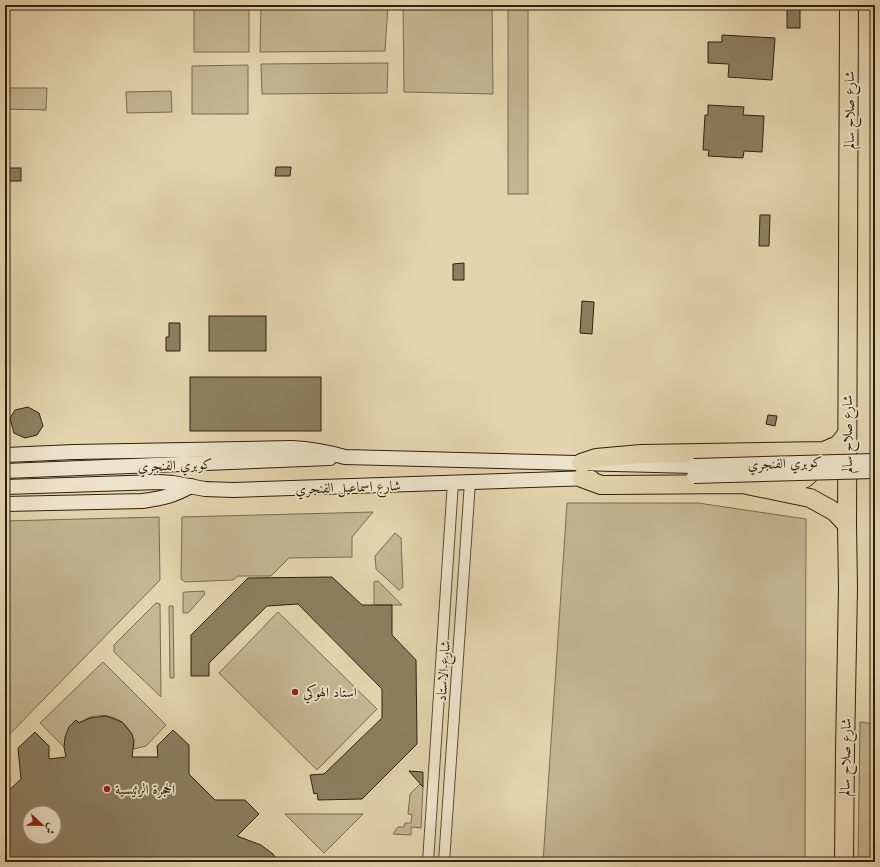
<svg xmlns="http://www.w3.org/2000/svg" width="880" height="867" font-family="'Old Standard TT',Amiri,serif">
<style>
.green{fill:#c5b592;stroke:#7a6a50}
.building{fill:#8d7e61;stroke:#2f200e;fill-rule:evenodd}
.lines{fill:none;stroke-linecap:round;stroke-linejoin:round}
.street-casing{stroke:#5c4d36;stroke-width:12}
.secondary-casing{stroke:#2f200e;stroke-width:16}
.highway-casing{stroke:#2f200e;stroke-width:20}
.street{stroke:#ede3ca;stroke-width:10}
.secondary{stroke:#ede3ca;stroke-width:14}
.highway{stroke:#e4d4ad;stroke-width:18}
.secondary-bridge-casing{stroke:#2f200e;stroke-width:16;stroke-linecap:butt}
.secondary-bridge{stroke:#ede3ca;stroke-width:14}
.poi-dot{fill:#8f2418;stroke:#ede3ca;stroke-width:1.5}
.labels{text-anchor:middle;stroke-width:3.5;stroke-linejoin:round;paint-order:stroke}
.street-label{font-size:14px;fill:#2f200e;stroke:#ede3ca}
.poi-label{font-size:14px;fill:#2f200e;stroke:#ede3ca;text-anchor:start}
</style>
<rect width="100%" height="100%" fill="#e4d4ad"/>
<filter id="stains"><feTurbulence type="fractalNoise" baseFrequency=".005" numOctaves="4"/><feColorMatrix values="0 0 0 0 .2 0 0 0 0 .09 0 0 0 0 .02 0 0 0 .5 -.17"/></filter>
<radialGradient id="worn" r=".72"><stop offset=".6" stop-color="#630" stop-opacity="0"/><stop offset="1" stop-color="#630" stop-opacity=".3"/></radialGradient>
<!-- green -->
<g class="green">
<rect x="194" y="5" width="55" height="47"/>
<path d="M261 5H388L385 51 260 52Z"/>
<path d="M403 5H492L493 94 404 92Z"/>
<rect x="508" y="5" width="20" height="189"/>
<path d="M388 63 387 93 262 94 261 64Z"/>
<path d="M248 65V114H192V66Z"/>
<path d="M5 88H47L46 110 5 109Z"/>
<path d="M171 91 172 112 127 113 126 92Z"/>
<path d="M567 503H698L806 519 805 862H543Z"/>
<path d="M373 512 352 537V557L289 558 271 576H238L233 580 185 582 181 579 182 517Z"/>
<path d="M159 517 160 580 5 739V521Z"/>
<path d="M395 533 401 538 403 587 399 590 376 569 375 556Z"/>
<path d="M378 581 402 605H374V582Z"/>
<path d="M204 591 205 594 188 613H183V593L185 592Z"/>
<path d="M156 603 160 604 161 697 114 652V645Z"/>
<path d="M169 606H173L174 678H170Z"/>
<path d="M278 612 377 709 317 770 219 673Z"/>
<path d="M103 662 166 725 146 746 134 749C134 724 114 711 90 717 87 718 83 721 79 723L76 720 69 727 64 747 40 723Z"/>
<path d="M860 722 875 724V862H858Z"/>
<path d="M420 784 423 787 421 828 411 827V835L393 834 398 827H404L405 823H411L412 815 408 814 410 794Z"/>
<path d="M285 814H363L324 853Z"/>
</g>
<!-- building -->
<g class="building">
<rect x="787" y="5" width="13" height="23"/>
<path d="M722 35 775 38 772 80 728 77 729 64 708 63V42H722Z"/>
<path d="M708 105 744 107 743 115 764 116 762 152 744 151 743 158 708 156 709 150H703L705 115H708Z"/>
<path d="M276 167H291L290 176H275Z"/>
<rect x="5" y="168" width="16" height="13"/>
<path d="M760 215H770L769 246H759Z"/>
<path d="M464 263V280H453V264Z"/>
<path d="M582 301 594 302 592 334 580 333Z"/>
<rect x="209" y="316" width="57" height="35"/>
<path d="M169 323H180V351H166V337H169Z"/>
<rect x="190" y="377" width="131" height="54"/>
<path d="M28 407 39 413 43 426 37 435 25 438 14 433 10 418 15 410Z"/>
<path d="M768 415 777 416 775 426 766 424Z"/>
<path d="M332 577 362 605H392V635L416 660 417 744 362 799 318 800 317 793 314 794 310 775 324 774 382 718V689L298 604 267 606 209 663V676H191V635L248 578Z"/>
<path d="M106 716 122 722 132 734 134 741 132 757H158L157 746 173 730 189 745V774L215 800H245L259 814 237 836 261 845 273 854 278 862H5V794L21 779 18 748 35 732 49 746V759L66 757 64 747 65 737 69 727 76 720 79 723 90 718ZM30 813H54V837H30Z"/>
<path d="M409 771 423 772V787L415 778Z"/>
</g>
<g class="lines">
<defs>
<g id="street">
<path d="M428 862 453 482"/>
<path d="M444 862 470 482"/>
</g>
<g id="secondary">
<path d="M5 455 74 452 292 448C311 449 327 452 345 457L694 466"/>
<path d="M5 471 330 458"/>
<path d="M5 487 159 482 173 483 205 489 233 490 592 478"/>
<path d="M5 504 143 501C163 498 173 496 191 486"/>
</g>
<g id="highway">
<path d="M581 463 596 458 641 454 824 451 838 445 847 434"/>
<path d="M582 478 601 485H609L742 484 810 498 830 509 836 513 847 525"/>
<path d="M771 482C789 482 818 485 810 458"/>
<path d="M844 862 845 751 848 588 847 525 849 5"/>
</g>
</defs>
<!-- street casing -->
<use href="#street" class="street-casing"/>
<!-- secondary casing -->
<use href="#secondary" class="secondary-casing"/>
<!-- highway casing -->
<use href="#highway" class="highway-casing"/>
<!-- street -->
<use href="#street" class="street"/>
<!-- secondary -->
<use href="#secondary" class="secondary"/>
<!-- highway -->
<use href="#highway" class="highway"/>
<defs>
<g id="secondary-bridge">
<path d="M694 466 875 461"/>
<path d="M694 476 875 471"/>
</g>
</defs>
<!-- secondary-bridge casing -->
<use href="#secondary-bridge" class="secondary-bridge-casing"/>
<!-- secondary-bridge -->
<use href="#secondary-bridge" class="secondary-bridge"/>
</g>
<!-- markers -->
<g class="poi-dot">
<circle cx="295" cy="692" r="4"/>
<circle cx="107" cy="789" r="4"/>
</g>
<g class="labels">
<!-- street labels -->
<g class="street-label">
<text transform="translate(849 110) rotate(-90)" y="5">شارع صلاح سالم</text>
<text transform="translate(847 434) rotate(-90)" y="5">شارع صلاح سالم</text>
<text transform="translate(785 463) rotate(-2)" y="5">كوبري الفنجري</text>
<text transform="translate(175 465) rotate(-2)" y="5">كوبري الفنجري</text>
<text transform="translate(348 487) rotate(-2)" y="5">شارع اسماعيل الفنجري</text>
<text transform="translate(443 671) rotate(-86)" y="5">شارع الاستاد</text>
<text transform="translate(845 757) rotate(-89)" y="5">شارع صلاح سالم</text>
</g>
<!-- poi labels -->
<g class="poi-label">
<text x="303" y="697">استاد الهوكي</text>
<text x="115" y="794">الحجرة الرئيسية</text>
</g>
</g>
<!-- margin -->
<rect width="880" height="867" fill="none" stroke="#e4d4ad" stroke-width="20"/>
<rect x="6" y="6" width="868" height="855" fill="none" stroke="#2f200e" stroke-width="2"/>
<rect x="10" y="10" width="860" height="847" fill="none" stroke="#2f200e"/>
<!-- north arrow -->
<g transform="translate(42 825) rotate(112)"><circle r="19" fill="#ede3ca" stroke="#a1957f"/>
<path d="M0-3L7 15L0 10L-7 15Z" fill="#8f2418"/>
<text y="-6" font-size="11" font-weight="bold" text-anchor="middle" fill="#2f200e">ش</text>
</g>
<rect width="100%" height="100%" filter="url(#stains)"/>
<rect width="100%" height="100%" fill="url(#worn)"/>
</svg>
